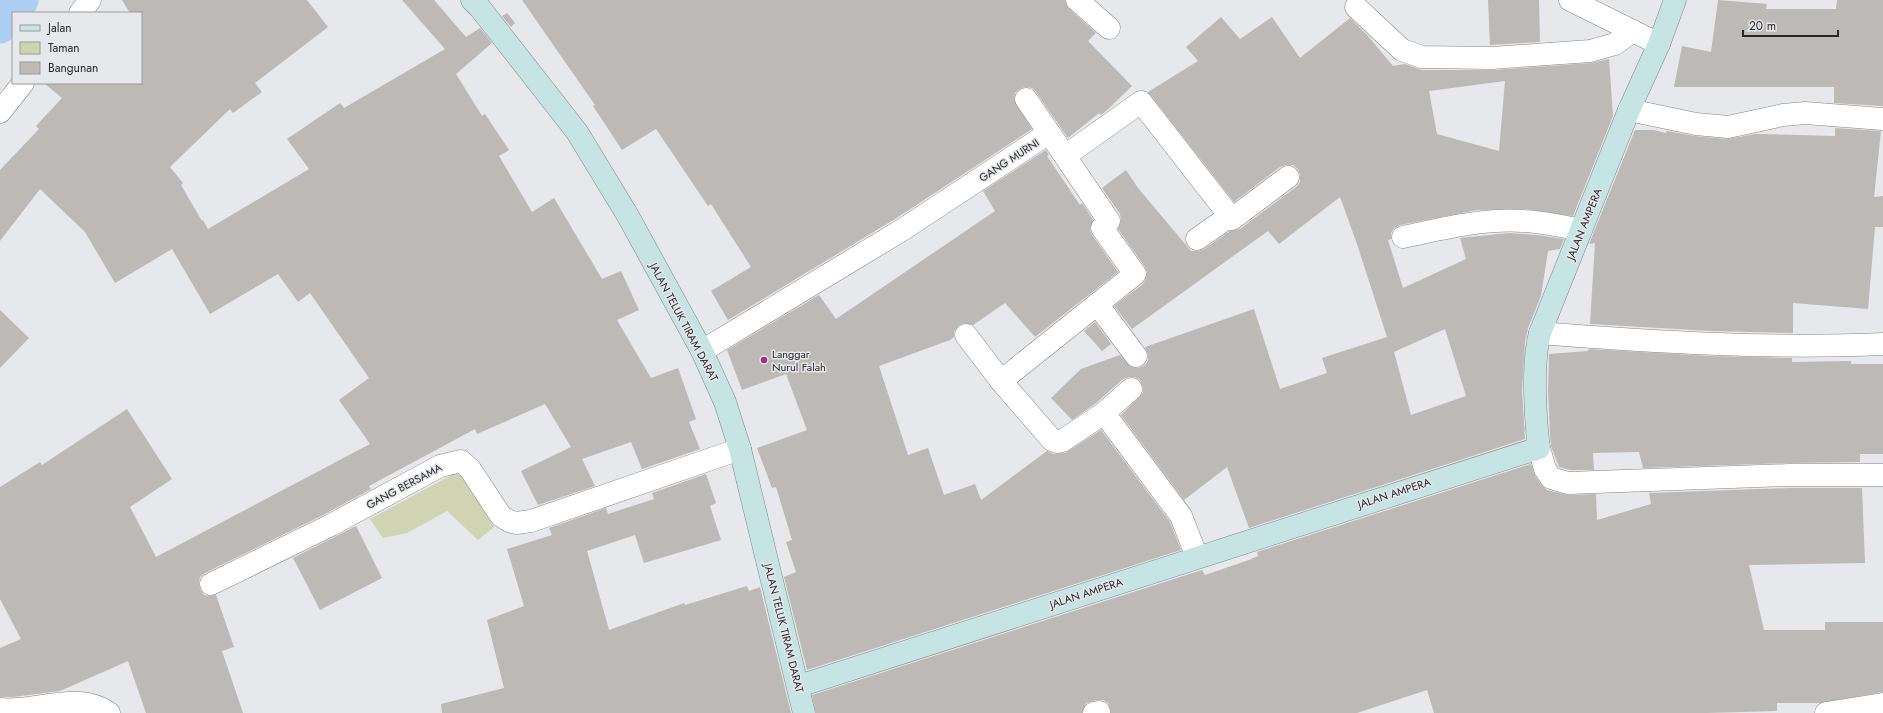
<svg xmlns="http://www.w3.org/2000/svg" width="1883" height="713" font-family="Jost,sans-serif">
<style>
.green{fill:#d0d4b3}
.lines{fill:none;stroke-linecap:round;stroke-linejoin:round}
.canal{stroke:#accef2;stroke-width:33}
.building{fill:#bcb9b6;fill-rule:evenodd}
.street-casing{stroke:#828487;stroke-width:23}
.secondary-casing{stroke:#828487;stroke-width:23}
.street{stroke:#fff;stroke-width:22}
.secondary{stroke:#c5e4e3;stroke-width:22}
.poi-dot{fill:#9f2d89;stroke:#e6e8eb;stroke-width:1.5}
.labels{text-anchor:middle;stroke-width:3;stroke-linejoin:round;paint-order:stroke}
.street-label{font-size:11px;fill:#272729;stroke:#e6e8eb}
.poi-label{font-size:11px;fill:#272729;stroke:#e6e8eb;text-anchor:start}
</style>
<rect width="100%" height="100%" fill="#e6e8eb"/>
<!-- green -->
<path class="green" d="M459 471 494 527 478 540 447 511 407 533 383 538 370 519Z"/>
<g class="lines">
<!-- canal -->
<path class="canal" d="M0 27 22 0"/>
</g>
<!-- building -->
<g class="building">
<path d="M122 0H307L328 27 255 83 262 92 233 113 230 109 170 167 183 183 181 185 202 221 203 220 208 229 309 169 287 139 340 103 344 108 445 49 402 0H434L466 37 480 28 492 43 456 74 482 116 485 114 509 150 499 156 532 212 554 198 602 279 621 271 639 310 617 320 651 378 678 368 696 419 689 422 700 449 642 469 631 442 582 459 595 486 538 505 521 471 571 447 545 404 477 434 475 429 369 486 371 489 325 514 205 573 200 577 199 583 200 589 204 595 210 596 216 595 234 647 222 651 243 713H146L128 661 60 691 13 697H0V648L21 639 0 599V487L40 462 42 465 127 409 172 479 130 507 156 557 370 444 339 400 369 378 310 293 298 302 278 274 210 314 172 249 115 283 85 232 40 189 0 241V170L39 129 36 126 62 98 44 83H141V13H130Z"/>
<path d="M522 0H1065L1069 9 1096 33 1088 41 1132 86 1106 111 1101 115 1099 113 1068 138 1036 92 1032 88 1025 87 1019 89 1015 93 1014 100 1032 129 895 219 728 320 711 291 751 267 711 204 708 206 656 129 622 150 593 106 595 105Z"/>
<path d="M1488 0H1539L1540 42 1490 45Z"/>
<path d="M1718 0 1767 4 1766 9H1836L1837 0H1883V106L1834 103V87H1674L1682 46 1711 52Z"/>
<path d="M507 13 515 23 511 27 502 16Z"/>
<path d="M1221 17 1240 39 1272 17 1300 58 1350 18 1368 36 1393 66 1405 64 1422 70H1493L1591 63 1609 59 1613 116 1573 216 1525 209 1477 210 1400 225 1394 228 1391 233V239L1388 240 1403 288 1466 259 1460 238 1509 233 1537 235 1564 239 1560 249 1548 251 1541 296 1528 328 1525 342 1522 390 1525 439 1249 528 1227 467 1184 500 1121 415 1143 393V387L1140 380 1135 377H1129L1123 379 1096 403 1072 420 1051 398 1081 369 1120 355 1131 367 1138 368 1144 366 1148 361V354L1145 347 1254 309 1280 389 1327 373 1322 358 1387 337 1357 244 1340 197 1279 244 1268 231 1132 329 1114 306 1143 284 1146 279 1147 273 1145 267 1118 229 1121 220 1120 214 1102 188 1126 170 1138 188 1191 251H1198L1204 249 1230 231 1240 229 1296 187 1300 182V175L1298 169 1293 165H1286L1280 167 1234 202 1148 92 1198 61 1186 47ZM1505 81 1499 151 1437 134 1429 91ZM1445 329 1466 396 1411 415 1394 352Z"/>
<path d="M1835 128 1881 131 1874 197 1883 196V227H1875L1868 309 1793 303V333L1712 331 1590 324 1595 243 1589 244 1635 130H1654L1666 133 1667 131 1695 136 1727 139 1756 134 1835 136Z"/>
<path d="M1046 150 1049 155 1047 156 1080 205 1082 203 1093 220 1090 230 1092 235 1118 272 1035 337 1005 303 973 325 965 323 959 325 954 331V337L950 340 879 366 908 455 928 448 944 495 975 484 981 500 1047 451 1053 454 1065 453 1101 430 1170 522 1181 550 807 670 784 577 796 572 786 542 792 540 776 487 772 488 757 448 807 430 786 374 742 390 727 350 819 295 836 319 995 211 983 191Z"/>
<path d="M0 310 29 338 0 368Z"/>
<path d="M1095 322 1111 344 1102 351 1084 331Z"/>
<path d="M1589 349 1711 356 1792 358V362L1851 361V364H1883V454H1860V462L1789 463 1643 468 1639 452 1593 453 1594 470H1570L1559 467 1551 446 1550 434 1548 390 1549 354 1588 351Z"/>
<path d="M1531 464 1535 476 1541 485 1547 490 1568 495 1596 494 1597 520 1651 504 1649 493 1789 488H1862L1865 563 1749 565 1764 630H1825V622H1883V692L1820 703H1777V711L1707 713H1434L1427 690 1357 713H1111L1108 703 1103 700H1097L1086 703 1082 713H816L812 695 1202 570 1205 575 1249 560 1258 556 1257 552Z"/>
<path d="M706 474 716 503 710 506 721 540 644 563 635 535 587 551 609 630 684 603 685 605 747 586 749 591 760 587 791 713H442L441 704 504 688 487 620 524 606 507 549 552 535 549 528 606 508 608 514 654 499 652 493Z"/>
<path d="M356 526 382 578 320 610 293 558Z"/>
</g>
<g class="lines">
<defs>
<g id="street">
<path d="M1077 0 1109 28"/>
<path d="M1570 0 1659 44"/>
<path d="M1356 7 1402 50 1422 57 1492 58 1590 51 1615 44 1633 31"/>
<path d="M80 13 90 0"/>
<path d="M1026 99 1065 156 1141 102 1232 219 1288 177"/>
<path d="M1629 110 1696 124 1728 127 1783 115 1805 113 1883 119"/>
<path d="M0 112 23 83"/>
<path d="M1403 237C1442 229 1484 218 1524 221 1543 222 1562 226 1581 230"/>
<path d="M1197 239 1230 216"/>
<path d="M1097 304 1136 356"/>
<path d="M1540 333C1654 342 1769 349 1883 344"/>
<path d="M966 335 1001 381 1052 440 1057 442 1062 441 1104 413 1181 516 1197 557"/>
<path d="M702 351 902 230 1049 133"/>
<path d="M1001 381 1135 274 1102 228 1109 221 1065 156"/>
<path d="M1104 413 1131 389"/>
<path d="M1539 448 1545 469 1551 478 1568 483 1789 475H1883"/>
<path d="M211 584 331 525 440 466 461 461 470 469 501 516 509 521 516 523 531 521 740 449"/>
<path d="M0 709C35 713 78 690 109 713"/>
<path d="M1094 713 1099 712"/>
<path d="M1826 713 1883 704"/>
</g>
<g id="secondary">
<path d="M472 0 480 8 577 132 628 216 702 351 725 402 740 449 804 713"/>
<path d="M799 686 1539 448C1535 417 1532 362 1540 333L1629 110 1659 44 1675 0"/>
</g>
</defs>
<!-- street casing -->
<use href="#street" class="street-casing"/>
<!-- secondary casing -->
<use href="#secondary" class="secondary-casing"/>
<!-- street -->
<use href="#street" class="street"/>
<!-- secondary -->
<use href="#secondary" class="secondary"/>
</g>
<!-- markers -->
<circle class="poi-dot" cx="764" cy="360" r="4"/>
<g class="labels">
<!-- street labels -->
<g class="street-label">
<text transform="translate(1009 160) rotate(-33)" y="4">GANG MURNI</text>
<text transform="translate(1584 224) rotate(-68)" y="4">JALAN AMPERA</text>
<text transform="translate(684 322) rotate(62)" y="4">JALAN TELUK TIRAM DARAT</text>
<text transform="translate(404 486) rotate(-28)" y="4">GANG BERSAMA</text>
<text transform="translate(1394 493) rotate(-18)" y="4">JALAN AMPERA</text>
<text transform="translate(1086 593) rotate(-18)" y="4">JALAN AMPERA</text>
<text transform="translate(784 628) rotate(76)" y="4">JALAN TELUK TIRAM DARAT</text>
</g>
<!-- poi labels -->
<g class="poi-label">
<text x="772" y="358">Langgar<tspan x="772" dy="13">Nurul Falah</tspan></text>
</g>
</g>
<!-- legend -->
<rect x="12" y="12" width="130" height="72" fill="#e6e8eb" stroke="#9a9b9d"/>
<rect x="20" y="25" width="20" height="6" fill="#c5e4e3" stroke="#9a9b9d"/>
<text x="48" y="32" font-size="12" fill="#272729">Jalan</text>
<rect x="20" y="42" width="20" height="12" fill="#d0d4b3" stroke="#9a9b9d"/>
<text x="48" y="52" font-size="12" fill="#272729">Taman</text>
<rect x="20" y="62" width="20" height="12" fill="#bcb9b6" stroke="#9a9b9d"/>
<text x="48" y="72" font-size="12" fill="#272729">Bangunan</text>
<!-- scale -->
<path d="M1743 30v6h95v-6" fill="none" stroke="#272729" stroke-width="2"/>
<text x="1749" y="30" font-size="12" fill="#272729" stroke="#e6e8eb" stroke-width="3" paint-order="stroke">20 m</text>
</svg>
